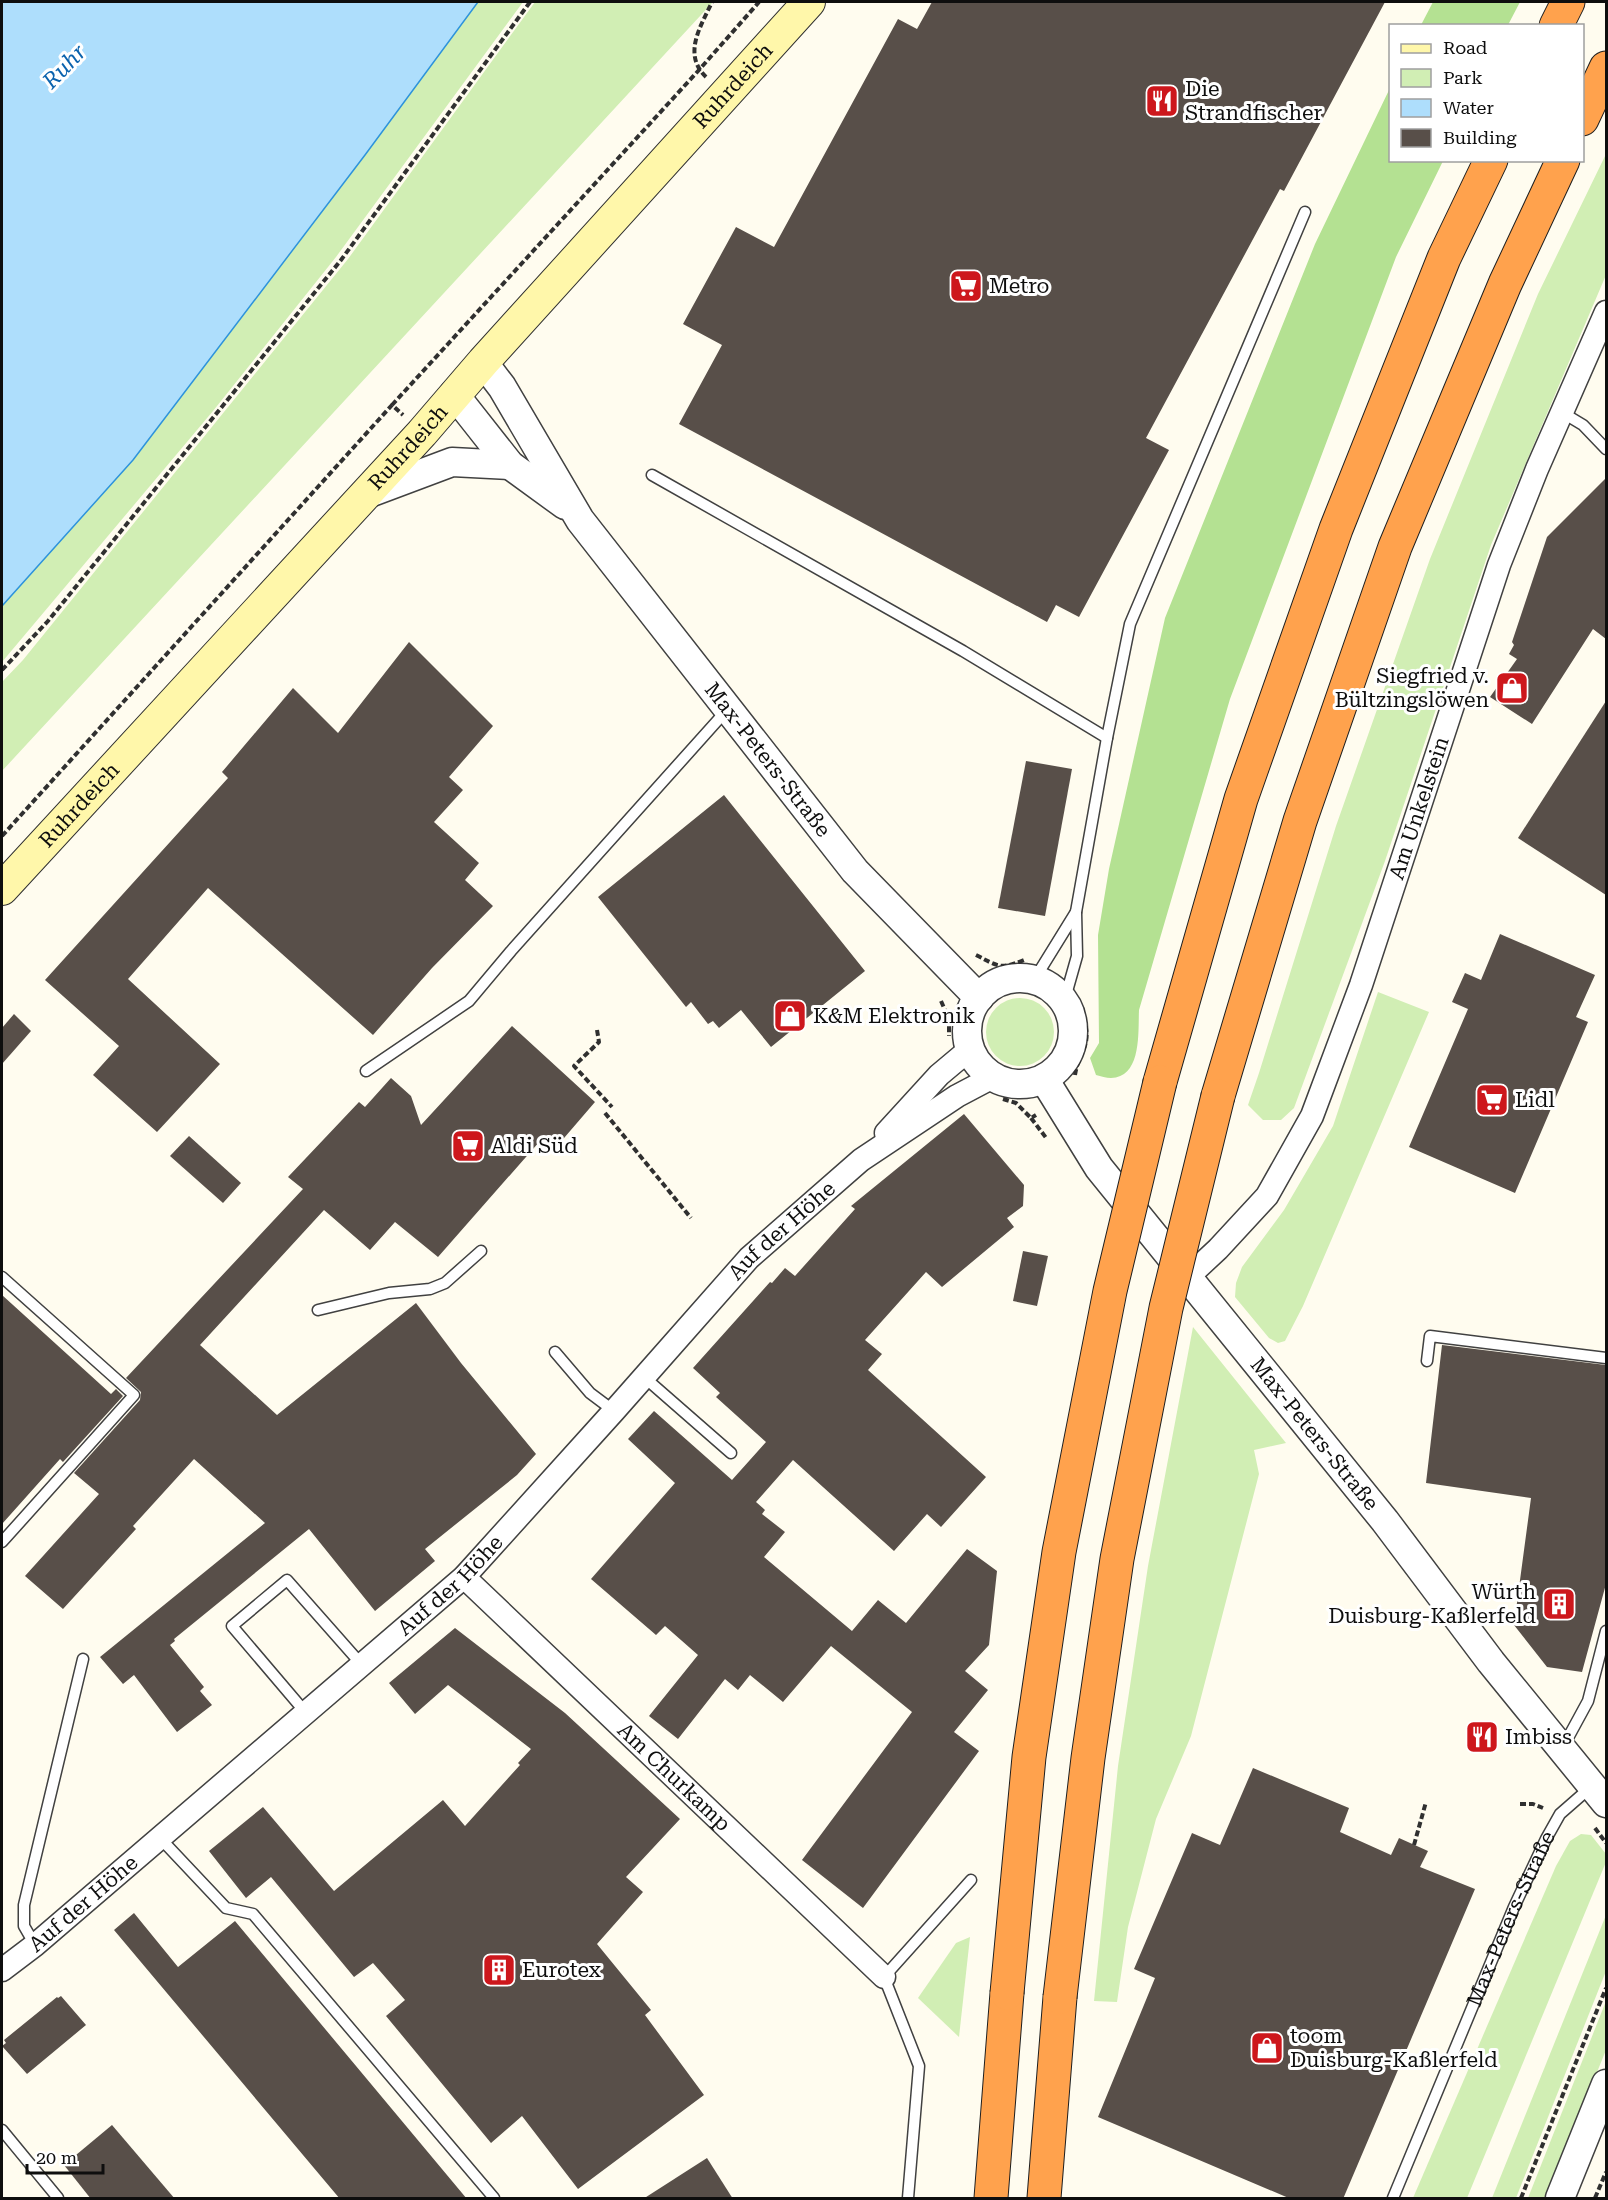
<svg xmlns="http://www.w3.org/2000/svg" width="1608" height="2200" font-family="'Roboto Serif',serif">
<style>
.green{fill:#d1eeb4}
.forest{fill:#b4e192}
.water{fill:#aedefc;stroke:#2d93db;stroke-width:1.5}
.building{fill:#584f49}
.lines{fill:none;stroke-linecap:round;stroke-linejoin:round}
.service-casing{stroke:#414141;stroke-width:13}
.minor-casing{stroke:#414141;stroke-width:25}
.tertiary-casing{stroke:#414141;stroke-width:31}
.secondary-casing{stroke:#303030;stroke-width:34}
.motorway-casing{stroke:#1f1f1f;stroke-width:35}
.path{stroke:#303030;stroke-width:4;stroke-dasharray:6 3;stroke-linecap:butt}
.service{stroke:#fff;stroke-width:10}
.minor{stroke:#fff;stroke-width:22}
.tertiary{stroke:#fff;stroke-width:28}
.secondary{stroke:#fff7aa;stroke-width:32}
.motorway{stroke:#ffa24d;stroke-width:33}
.motorway-bridge-casing{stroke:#1f1f1f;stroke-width:35;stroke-linecap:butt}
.motorway-bridge{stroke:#ffa24d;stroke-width:33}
.labels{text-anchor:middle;stroke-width:6;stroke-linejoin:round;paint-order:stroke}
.street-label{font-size:21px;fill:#0e0e0e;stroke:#fff}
.poi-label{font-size:21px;fill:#0e0e0e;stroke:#fff;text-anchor:start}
.water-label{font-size:22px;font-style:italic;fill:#0a63ae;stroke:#fff}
</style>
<rect width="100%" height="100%" fill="#fffcef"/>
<!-- green -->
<g class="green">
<path d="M478 2H523L336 257 213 411 2 662V606L133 460 365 155Z"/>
<path d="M535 2H713L2 771V682L23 660 348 259Z"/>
<path d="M1606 154V275L1491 545 1385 861 1294 1108 1281 1120H1263L1248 1105 1259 1073 1336 826 1430 559 1538 294Z"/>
<path d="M1378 992 1429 1012 1303 1306 1285 1341 1278 1343 1269 1338 1235 1297 1236 1283 1242 1267 1284 1210 1333 1126Z"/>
<circle cx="1020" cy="1032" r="34"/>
<path d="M1193 1327 1286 1443 1254 1450 1259 1474 1191 1736 1156 1819 1128 1927 1117 2002 1094 2001 1118 1766 1148 1566Z"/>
<path d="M1581 1834 1591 1835 1606 1854V1862L1467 2198H1413L1556 1866 1570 1841Z"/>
<path d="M1606 1915V1971L1516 2198H1492Z"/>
<path d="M970 1937 959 2037 918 1998 956 1943Z"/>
<path d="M1606 2001V2050L1546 2198H1528Z"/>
</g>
<!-- forest -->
<g class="forest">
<path d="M1433 2H1520L1508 25H1421Z"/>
<path d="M1390 88V160L1443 161 1396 257 1230 699 1139 1010C1138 1032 1142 1077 1111 1078 1106 1078 1101 1076 1096 1075L1090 1058 1099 1043 1098 935 1109 869 1165 618 1315 244Z"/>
</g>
<!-- water -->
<path class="water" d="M2 2H478L365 155 133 460 2 606Z"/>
<!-- building -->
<g class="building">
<path d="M932 2H1385L1284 191 1280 189 1146 438 1169 450 1079 617 1056 605 1047 622 679 424 722 345 683 324 736 227 774 247 898 19 917 29Z"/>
<path d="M1606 478V639L1593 629 1532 724 1490 697 1517 659 1509 654 1514 645 1512 642 1547 537Z"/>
<path d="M409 642 493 726 449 777 463 790 434 822 479 863 465 880 493 906 432 968 373 1035 208 888 128 979 220 1064 157 1132 93 1075 119 1046 45 980 228 778 222 772 293 688 338 733Z"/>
<path d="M1606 701V895L1518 838Z"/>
<path d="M1026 761 1072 769 1045 916 998 908Z"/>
<path d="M724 795 865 971 771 1047 741 1010 719 1028 713 1021 708 1024 691 1002 686 1007 598 897Z"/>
<path d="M1500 934 1595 975 1576 1017 1588 1022 1515 1193 1409 1147 1468 1009 1452 1002 1465 973 1481 980Z"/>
<path d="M14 1014 31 1031 2 1064V1028Z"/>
<path d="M512 1026 595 1102 552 1152 540 1141 438 1257 395 1222 370 1250 324 1210 200 1345 277 1415 416 1303 461 1363 536 1454 517 1475 425 1549 435 1561 375 1611 309 1529 174 1639 175 1641 170 1645 204 1687 200 1691 212 1705 177 1732 134 1675 123 1684 100 1657 265 1523 194 1459 133 1526 136 1529 63 1609 25 1576 99 1494 74 1473 140 1400 141 1392 126 1378 303 1189 288 1177 359 1102 365 1107 391 1078 411 1096 421 1125Z"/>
<path d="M964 1114 1024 1185 1023 1206 1007 1218 1014 1227 942 1287 926 1272 865 1340 882 1354 868 1370 986 1477 941 1527 927 1514 894 1551 793 1460 756 1502 765 1510 762 1514 785 1532 764 1557 852 1631 878 1600 906 1623 967 1549 997 1571 989 1645 965 1671 988 1690 954 1732 979 1751 863 1908 802 1860 912 1712 831 1646 783 1702 750 1675 738 1690 725 1679 678 1739 649 1716 698 1655 665 1626 656 1635 591 1579 675 1483 628 1439 654 1411 732 1480 766 1442 716 1397 720 1393 693 1368 770 1282 772 1283 785 1268 795 1276 855 1209 851 1206Z"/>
<path d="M189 1136 241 1183 223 1203 170 1156Z"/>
<path d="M1023 1251 1048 1256 1037 1306 1013 1301Z"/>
<path d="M2 1295 111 1394 116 1389 123 1396 63 1462 60 1459 2 1524Z"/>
<path d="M1442 1345 1606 1365V1584L1582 1672 1547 1667 1514 1625 1531 1498 1426 1483Z"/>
<path d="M455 1628 565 1713 680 1819 626 1877 643 1892 597 1944 651 2010 645 2015 704 2095 578 2189 522 2116 491 2143 386 2016 405 2000 373 1963 354 1977 271 1877 246 1898 209 1851 263 1807 334 1891 443 1800 465 1826 520 1765 518 1763 531 1749 448 1685 415 1714 389 1683Z"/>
<path d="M1253 1768 1349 1808 1340 1832 1391 1855 1399 1838 1428 1851 1420 1867 1475 1889 1343 2199H1291L1098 2117 1155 1978 1134 1969 1192 1833 1220 1845Z"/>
<path d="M134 1913 178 1967 235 1921 467 2199H340L114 1930Z"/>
<path d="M61 1996 86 2025 27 2074 2 2046 6 2043 4 2040 57 1997 58 1998Z"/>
<path d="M112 2125 175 2199H91L64 2165Z"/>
<path d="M707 2158 733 2199H643Z"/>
</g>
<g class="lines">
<defs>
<g id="service">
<path d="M1563 413 1583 425 1606 449"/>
<path d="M652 475 963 651 1107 738"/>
<path d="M1034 980 1076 912"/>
<path d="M1064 1002 1077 956 1076 912 1107 738 1130 624 1305 212"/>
<path d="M366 1071 469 1001 511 951 726 711"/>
<path d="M2 1277 134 1395 2 1542"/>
<path d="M318 1310 389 1293 430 1289 445 1283 481 1251"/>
<path d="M555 1352 590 1393 614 1411"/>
<path d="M1427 1361 1430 1336 1606 1358"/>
<path d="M644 1377 731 1453"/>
<path d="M306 1713 232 1626 287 1580 362 1665"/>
<path d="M1563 1747 1588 1701 1606 1631"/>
<path d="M160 1838 226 1908 253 1914 494 2198"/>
<path d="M35 1945 24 1926V1905L83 1659"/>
<path d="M2 2130 58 2198"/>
<path d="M908 2198 919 2066 884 1977 971 1880"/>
<path id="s1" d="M1393 2198 1514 1907 1546 1839 1560 1814 1592 1786"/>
</g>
<g id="minor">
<path d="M886 1133 939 1075 970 1049"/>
<path id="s2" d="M1188 1277 1218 1249 1267 1196 1312 1116 1361 985 1499 565 1537 469 1606 312"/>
<path id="s3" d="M464 1577 884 1977"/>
<path id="s4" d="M2 1970 35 1945 464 1577 614 1411 749 1258 861 1160 957 1096 993 1077"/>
</g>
<g id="tertiary">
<path id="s5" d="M483 362 502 387 580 520 855 871 979 998"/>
<path d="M454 394 510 465 565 505"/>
<path d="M364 495 452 462 510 465"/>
<circle cx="1020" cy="1031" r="53"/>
<path id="s6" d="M1044 1079 1099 1168 1385 1521 1491 1662 1606 1803"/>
<path d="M1560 2198 1606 2084"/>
</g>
<g id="secondary">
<path id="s7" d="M2 889 422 433 483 362 809 2"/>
</g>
<g id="motorway">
<path d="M1556 26 1568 2"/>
<path d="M1582 119 1606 68"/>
<path d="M1160 1082 1241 799 1336 529 1444 258 1491 160"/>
<path d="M1218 1096 1300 821 1395 547 1505 284 1563 160"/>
<path d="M991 2198 1007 1993"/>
<path d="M1044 2198 1060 1997"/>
</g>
</defs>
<!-- service casing -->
<use href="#service" class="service-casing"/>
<!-- minor casing -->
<use href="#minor" class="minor-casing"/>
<!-- tertiary casing -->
<use href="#tertiary" class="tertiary-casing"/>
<!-- secondary casing -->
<use href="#secondary" class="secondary-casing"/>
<!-- motorway casing -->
<use href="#motorway" class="motorway-casing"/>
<!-- path -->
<g class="path">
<path d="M706 77C682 54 701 26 712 2"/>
<path d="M392 405 699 70 759 2"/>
<path d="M2 670 48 621 341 260 530 2"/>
<path d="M2 836 392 405 403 415"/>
<path d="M976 955C998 966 999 970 1024 960"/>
<path d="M941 1001 949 1019V1036"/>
<path d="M597 1030 599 1042 574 1066 612 1107"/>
<path d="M1075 1075C1077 1061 1083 1054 1086 1042 1088 1031 1084 1018 1082 1007"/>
<path d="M1003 1099 1016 1103 1031 1118 1036 1115"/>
<path d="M605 1113 691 1218"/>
<path d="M1031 1118 1047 1139"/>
<path d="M1520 1804H1533L1543 1808"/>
<path d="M1595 1828 1606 1843"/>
<path d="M1414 1845 1426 1802"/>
<path d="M1521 2198 1606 1988"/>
<path d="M1595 2198 1606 2172"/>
</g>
<!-- service -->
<use href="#service" class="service"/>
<!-- minor -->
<use href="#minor" class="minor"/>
<!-- tertiary -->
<use href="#tertiary" class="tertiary"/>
<!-- secondary -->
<use href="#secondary" class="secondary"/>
<!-- motorway -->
<use href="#motorway" class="motorway"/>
<defs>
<g id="motorway-bridge">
<path d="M1007 1993 1029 1757 1059 1552 1110 1291 1160 1082"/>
<path d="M1060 1997 1088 1758 1117 1559 1166 1308 1218 1096"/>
</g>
</defs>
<!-- motorway-bridge casing -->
<use href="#motorway-bridge" class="motorway-bridge-casing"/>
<!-- motorway-bridge -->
<use href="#motorway-bridge" class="motorway-bridge"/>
</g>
<!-- icons -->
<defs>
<symbol id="restaurant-square" viewBox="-11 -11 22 22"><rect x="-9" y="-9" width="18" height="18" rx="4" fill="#cd171c" stroke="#fff"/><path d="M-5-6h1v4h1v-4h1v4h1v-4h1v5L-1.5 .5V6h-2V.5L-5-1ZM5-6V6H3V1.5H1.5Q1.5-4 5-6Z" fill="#fff"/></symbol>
<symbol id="supermarket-square" viewBox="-11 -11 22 22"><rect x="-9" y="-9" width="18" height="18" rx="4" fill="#cd171c" stroke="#fff"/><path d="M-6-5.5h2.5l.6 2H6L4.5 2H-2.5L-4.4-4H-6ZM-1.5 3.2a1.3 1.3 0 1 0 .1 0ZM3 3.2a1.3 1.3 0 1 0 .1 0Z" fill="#fff"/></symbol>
<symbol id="shop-square" viewBox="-11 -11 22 22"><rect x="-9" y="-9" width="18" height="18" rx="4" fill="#cd171c" stroke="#fff"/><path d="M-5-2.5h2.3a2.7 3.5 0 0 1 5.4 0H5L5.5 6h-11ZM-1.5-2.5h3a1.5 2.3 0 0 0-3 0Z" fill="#fff"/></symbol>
<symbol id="building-square" viewBox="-11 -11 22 22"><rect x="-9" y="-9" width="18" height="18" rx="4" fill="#cd171c" stroke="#fff"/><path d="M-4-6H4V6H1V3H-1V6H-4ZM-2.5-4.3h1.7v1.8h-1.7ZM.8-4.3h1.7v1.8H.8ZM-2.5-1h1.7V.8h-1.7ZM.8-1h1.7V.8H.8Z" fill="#fff"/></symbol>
</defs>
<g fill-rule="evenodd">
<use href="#restaurant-square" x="1143" y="82" width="38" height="38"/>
<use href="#supermarket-square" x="947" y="267" width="38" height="38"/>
<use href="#shop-square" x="1493" y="669" width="38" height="38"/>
<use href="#shop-square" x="771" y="997" width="38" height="38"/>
<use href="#supermarket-square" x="1473" y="1081" width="38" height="38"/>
<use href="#supermarket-square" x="449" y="1127" width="38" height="38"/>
<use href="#building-square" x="1540" y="1585" width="38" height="38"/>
<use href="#restaurant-square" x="1463" y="1718" width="38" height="38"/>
<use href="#building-square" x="480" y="1951" width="38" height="38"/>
<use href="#shop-square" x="1248" y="2029" width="38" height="38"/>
</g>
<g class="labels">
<!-- street labels -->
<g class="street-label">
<text dy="7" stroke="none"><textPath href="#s7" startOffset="1086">Ruhrdeich</textPath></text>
<text dy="7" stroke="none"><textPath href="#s7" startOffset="600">Ruhrdeich</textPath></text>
<text dy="7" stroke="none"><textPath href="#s5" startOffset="490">Max-Peters-Straße</textPath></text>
<text dy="7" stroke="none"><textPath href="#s7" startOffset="114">Ruhrdeich</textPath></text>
<text dy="7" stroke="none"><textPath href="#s2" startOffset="531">Am Unkelstein</textPath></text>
<text dy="7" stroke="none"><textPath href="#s4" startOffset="1077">Auf der Höhe</textPath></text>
<text dy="7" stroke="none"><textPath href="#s6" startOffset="447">Max-Peters-Straße</textPath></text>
<text dy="7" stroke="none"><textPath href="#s4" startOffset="591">Auf der Höhe</textPath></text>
<text dy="7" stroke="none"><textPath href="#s3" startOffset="290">Am Churkamp</textPath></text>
<text dy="7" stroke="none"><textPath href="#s4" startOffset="105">Auf der Höhe</textPath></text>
<text dy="7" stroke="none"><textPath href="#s1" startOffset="303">Max-Peters-Straße</textPath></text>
</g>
<!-- poi labels -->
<g class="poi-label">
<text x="1185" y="96">Die<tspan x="1185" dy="24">Strandfischer</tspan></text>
<text x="989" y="293">Metro</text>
<text x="1489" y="683" text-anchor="end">Siegfried v.<tspan x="1489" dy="24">Bültzingslöwen</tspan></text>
<text x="813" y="1023">K&amp;M Elektronik</text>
<text x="1515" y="1107">Lidl</text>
<text x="491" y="1153">Aldi Süd</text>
<text x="1536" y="1599" text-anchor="end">Würth<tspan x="1536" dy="24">Duisburg-Kaßlerfeld</tspan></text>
<text x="1505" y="1744">Imbiss</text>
<text x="522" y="1977">Eurotex</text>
<text x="1290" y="2043">toom<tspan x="1290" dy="24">Duisburg-Kaßlerfeld</tspan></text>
</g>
<!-- water labels -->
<g class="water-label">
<text transform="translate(64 66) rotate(-46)" y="8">Ruhr</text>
</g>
</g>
<!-- border -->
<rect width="1608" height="2200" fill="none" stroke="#0e0e0e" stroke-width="6"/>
<!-- legend -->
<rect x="1389" y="24" width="195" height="138" fill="#ffffff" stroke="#9f9f9f" stroke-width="1.5"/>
<rect x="1401" y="44" width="30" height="9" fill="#fff7aa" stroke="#9f9f9f" stroke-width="1.5"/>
<text x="1443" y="54" font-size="18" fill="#0e0e0e">Road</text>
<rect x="1401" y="69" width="30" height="18" fill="#d1eeb4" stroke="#9f9f9f" stroke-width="1.5"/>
<text x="1443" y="84" font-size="18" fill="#0e0e0e">Park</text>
<rect x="1401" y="99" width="30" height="18" fill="#aedefc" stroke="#9f9f9f" stroke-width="1.5"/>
<text x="1443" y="114" font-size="18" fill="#0e0e0e">Water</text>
<rect x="1401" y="129" width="30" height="18" fill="#584f49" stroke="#9f9f9f" stroke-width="1.5"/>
<text x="1443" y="144" font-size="18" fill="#0e0e0e">Building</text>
<!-- scale -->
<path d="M27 2164v9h76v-9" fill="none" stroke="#0e0e0e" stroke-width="3"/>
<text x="36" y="2164" font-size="18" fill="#0e0e0e" stroke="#ffffff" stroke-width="4.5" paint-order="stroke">20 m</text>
</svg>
